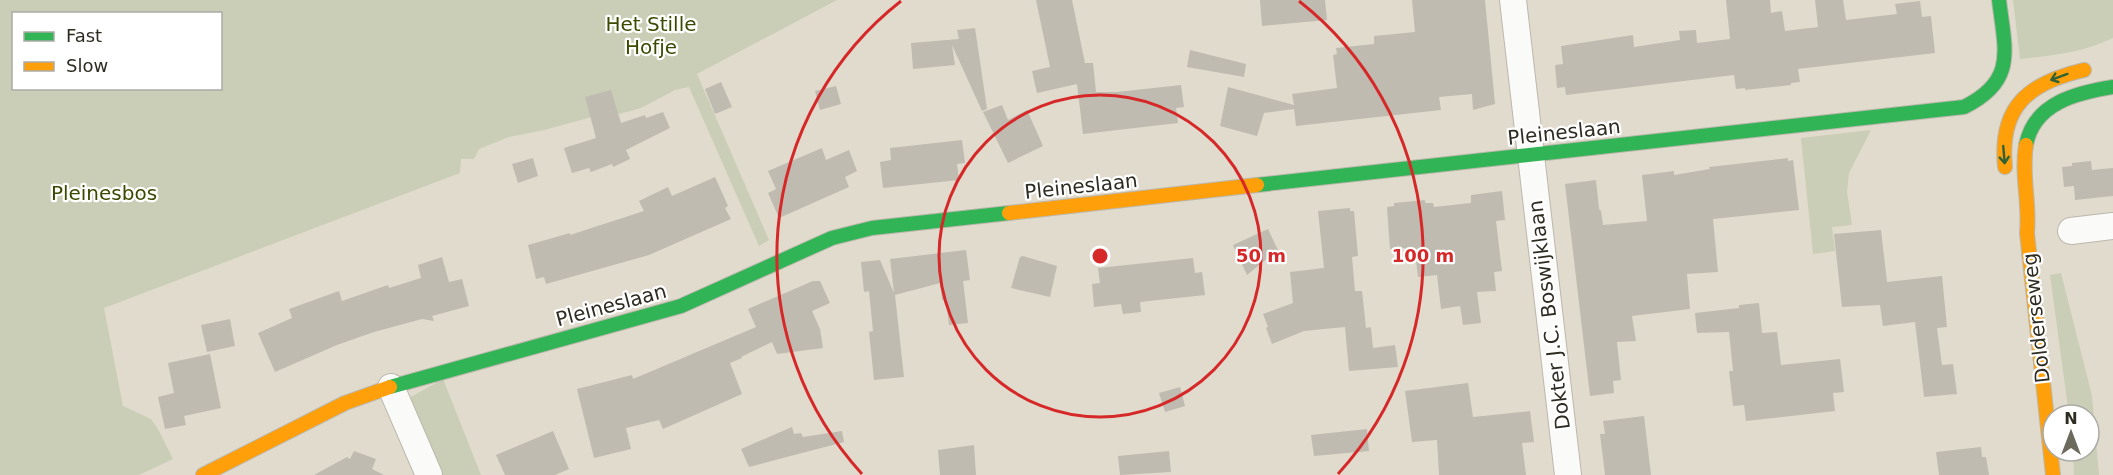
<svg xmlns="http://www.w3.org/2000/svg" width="2113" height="475" font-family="'DejaVu Sans',sans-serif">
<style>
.green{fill:#caceb6;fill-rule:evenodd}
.building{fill:#bfbbb0}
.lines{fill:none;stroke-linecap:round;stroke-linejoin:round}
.street-casing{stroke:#bbb7ac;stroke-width:28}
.fast-casing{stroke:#bbb7ac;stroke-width:16}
.slow-casing{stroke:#bbb7ac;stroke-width:16}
.street{stroke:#fafaf8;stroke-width:26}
.fast{stroke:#30b455;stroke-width:14}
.slow{stroke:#ff9f0a;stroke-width:14}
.oneway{stroke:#2f6236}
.ring{fill:none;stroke:#d62828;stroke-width:3}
.labels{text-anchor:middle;stroke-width:4.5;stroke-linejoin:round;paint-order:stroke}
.park-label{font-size:20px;fill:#3a4b00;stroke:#fff}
.street-label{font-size:20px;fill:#2e2b21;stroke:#fff}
.centre{fill:#d62828;stroke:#fff;stroke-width:3}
.ring-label{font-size:18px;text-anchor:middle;font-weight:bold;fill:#d62828;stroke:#fff;stroke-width:4.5;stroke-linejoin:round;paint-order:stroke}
</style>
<rect width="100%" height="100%" fill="#e0dbcd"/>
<!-- green -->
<g class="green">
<path d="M0 0H837L697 74 769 240 759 246 689 87 675 90 641 108 619 114H603L544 130 509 137 479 149 474 159H461L460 173 104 308 123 406 151 419 159 431 173 459 139 475H0ZM14 14H220V88H14Z"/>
<path d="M2013 0H2113V38C2081 53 2055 55 2020 59Z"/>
<path d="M1871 130 1849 173 1847 192 1852 225 1832 227 1835 251 1813 254 1801 138Z"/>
<path d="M2061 273 2092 396 2099 475H2074L2073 451H2089V415H2069L2050 275Z"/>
<path d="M443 379 481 475H440L409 398Z"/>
</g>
<!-- building -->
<g class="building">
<path d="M1036 0H1072L1085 63H1093L1096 92H1117L1181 85 1184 107 1176 108 1178 123 1083 134 1077 84 1037 93 1032 71 1050 67Z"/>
<path d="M1260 0H1325L1327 20 1262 26Z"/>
<path d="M1412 0H1485L1495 104 1473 110 1472 94 1439 97 1441 110 1296 126 1294 109 1264 113 1257 136 1220 126 1228 87 1294 105 1292 94 1337 88 1333 55 1337 54 1336 48 1374 44V36L1415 32Z"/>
<path d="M1726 0H1770L1771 13 1782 11 1785 31 1818 27 1815 0H1843L1846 20 1897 14 1895 4 1920 1 1922 17 1931 16 1935 53 1798 69 1800 82 1791 83V85L1745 90V88L1736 89 1734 75 1566 95 1565 87 1557 88 1555 65 1563 64 1561 46 1633 35 1634 47 1680 40 1679 31 1696 30 1697 43 1730 39Z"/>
<path d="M975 28 987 109 982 111 952 45 955 65 913 69 911 43 959 39 957 30Z"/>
<path d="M1190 50 1246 64 1244 77 1187 67Z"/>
<path d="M721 82 732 107 715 114 705 89Z"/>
<path d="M836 86 841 104 820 110 815 91Z"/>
<path d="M611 90 621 123 645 115 646 118 663 112 670 128 626 150 630 159 613 167 612 164 591 172 589 168 572 173 564 148 596 138 585 97Z"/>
<path d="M1002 105 1008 120 1027 110 1043 146 1008 163 983 112Z"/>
<path d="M962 140 965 163 957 164 959 180 883 188 880 162 891 160 890 148Z"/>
<path d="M822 148 826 160 849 150 857 171 845 177 849 187 779 218 768 193 776 189 768 171Z"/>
<path d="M533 158 538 176 518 183 512 164Z"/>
<path d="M1788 158V161L1793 160 1799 210 1713 219 1718 272 1687 274 1690 309 1632 316 1636 341 1617 342 1621 380 1613 381 1614 393 1590 396 1565 184 1596 180 1599 209 1601 211 1603 225 1647 221 1642 175 1674 171V175L1710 169 1709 167Z"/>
<path d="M2091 161 2092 170 2113 168V196L2075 200 2074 186 2064 187 2062 167 2072 166V163Z"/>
<path d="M715 177 728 206 725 208 731 219 649 255 546 284 544 277 536 279 528 245 570 233V235L644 211 639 201 668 187 672 196Z"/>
<path d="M1502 191 1505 220 1496 221 1502 271 1494 272 1496 291 1477 292 1481 323 1463 325 1460 306 1441 309 1437 275 1418 277 1416 261H1406L1405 248 1390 249 1387 207 1394 206V203L1425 200V203H1433L1434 207 1471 203V195Z"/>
<path d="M1350 208V211H1354L1358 256 1352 257 1355 291H1362L1366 328 1371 327 1373 348 1395 345 1398 367 1349 371 1345 327 1304 331 1272 344 1266 328 1268 327 1263 314 1293 303 1290 272 1324 268 1318 211Z"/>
<path d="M1268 229 1278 250 1247 275 1233 245Z"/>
<path d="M1881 230 1887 282 1942 276 1947 327 1937 328 1942 365 1953 364 1957 394 1924 397 1915 322 1883 326 1880 305 1842 307 1834 234Z"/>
<path d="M966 250 970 280 963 281 968 323 949 325 946 299 942 300 940 283 895 295 904 377 874 380 869 332 873 331 869 291 864 292 861 262 880 260 894 293 890 259Z"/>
<path d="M1023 256 1057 266 1050 297 1011 288 1020 257Z"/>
<path d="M442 257 449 282 462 279 469 306 432 316 434 321 422 319 374 332 337 345 275 372 258 333 292 318 289 309 339 291 342 301 388 285 389 288 421 278 418 265Z"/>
<path d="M1193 258 1195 273 1202 272 1205 295 1140 302 1141 312 1123 314 1121 304 1094 307 1092 284 1100 283 1098 268Z"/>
<path d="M813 281H820L830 303 812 311 820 329 823 348 777 354 772 342 741 357 742 358 730 363 742 394 663 429 659 420 626 428 631 449 594 458 577 389 632 375 633 379 756 327 748 309Z"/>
<path d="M1759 303 1762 333 1777 332 1781 365 1840 359 1844 392 1833 393 1835 411 1746 421 1744 405 1733 406 1729 371H1733L1729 332 1697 333 1695 313 1739 308V305Z"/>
<path d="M230 319 235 346 207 352 201 325Z"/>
<path d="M210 354 221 408 184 416 186 425 165 429 158 397 174 393 168 363Z"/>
<path d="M1468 383 1473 417 1530 411 1534 442 1522 443 1526 475H1439L1437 440 1412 442 1405 391Z"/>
<path d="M1180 387 1185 406 1165 412 1159 393Z"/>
<path d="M1644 416 1651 475H1605L1600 434H1605L1603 421Z"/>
<path d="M792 427 794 434 801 433 803 437 842 431 844 442 749 467 741 449Z"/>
<path d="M1367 429 1369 451 1314 456 1311 435Z"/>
<path d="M553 431 569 469 555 475H505L496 455Z"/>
<path d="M974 445 976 475H940L938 450Z"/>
<path d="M1981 447 1982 457H1986L1989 475H1939L1936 452Z"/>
<path d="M354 451 376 459 372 469 384 475H314L347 457 350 459Z"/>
<path d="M1169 451 1171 472 1120 475 1118 456Z"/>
</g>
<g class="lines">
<defs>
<g id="street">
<path d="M1513 0 1568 475"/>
<path d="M2071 231 2113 226"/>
<path d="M391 387 429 475"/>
</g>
<g id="fast">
<path d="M2026 145C2034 103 2076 93 2113 87"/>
<path d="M1257 185 1964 107C2017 81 2005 50 1999 0"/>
<path d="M390 387 681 306 832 238 872 228 1009 213"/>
</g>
<g id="slow">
<path d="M2026 145C2021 174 2030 204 2027 233L2053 475"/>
<path d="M2005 167C1999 107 2028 83 2084 70"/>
<path d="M1009 213 1257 185"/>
<path d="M203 475 345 403 390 387"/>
</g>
</defs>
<!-- street casing -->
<use href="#street" class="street-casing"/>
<!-- fast casing -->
<use href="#fast" class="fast-casing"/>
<!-- slow casing -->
<use href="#slow" class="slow-casing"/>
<!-- street -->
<use href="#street" class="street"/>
<!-- fast -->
<use href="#fast" class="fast"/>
<!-- slow -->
<use href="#slow" class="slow"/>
</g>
<!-- one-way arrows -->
<defs><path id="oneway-shaft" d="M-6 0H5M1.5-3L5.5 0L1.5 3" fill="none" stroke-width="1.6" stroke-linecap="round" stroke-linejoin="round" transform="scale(1.5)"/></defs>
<g class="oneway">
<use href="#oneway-shaft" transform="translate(2059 77) rotate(160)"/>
<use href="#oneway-shaft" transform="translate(2004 155) rotate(85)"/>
</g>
<!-- distance rings -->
<g class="ring">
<circle cx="1100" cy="256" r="161"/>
<path d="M862 474A323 323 0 0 1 901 1M1299 1A323 323 0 0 1 1338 474"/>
</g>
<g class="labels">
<!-- park labels -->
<g class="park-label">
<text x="651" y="31">Het Stille<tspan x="651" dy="23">Hofje</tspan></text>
<text x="104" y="200">Pleinesbos</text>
</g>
<!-- street labels -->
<g class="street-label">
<text transform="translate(1564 132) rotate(-6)" y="7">Pleineslaan</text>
<text transform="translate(1081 186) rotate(-6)" y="7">Pleineslaan</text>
<text transform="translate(611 305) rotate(-15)" y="7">Pleineslaan</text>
<text transform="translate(1549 315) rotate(-97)" y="7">Dokter J.C. Boswijklaan</text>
<text transform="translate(2036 318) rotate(-96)" y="7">Dolderseweg</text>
</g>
</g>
<circle cx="1100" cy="256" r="9" class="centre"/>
<g class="ring-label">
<text x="1261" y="262">50 m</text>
<text x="1423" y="262">100 m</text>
</g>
<!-- legend -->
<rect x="12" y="12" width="210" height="78" fill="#ffffff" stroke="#abaaa6" stroke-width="1.5"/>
<rect x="24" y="32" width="30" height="9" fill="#30b455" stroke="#abaaa6" stroke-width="1.5"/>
<text x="66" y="42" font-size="18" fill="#2e2b21">Fast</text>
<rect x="24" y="62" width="30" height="9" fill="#ff9f0a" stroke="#abaaa6" stroke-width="1.5"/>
<text x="66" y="72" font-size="18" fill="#2e2b21">Slow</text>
<!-- north arrow -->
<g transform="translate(2071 433)"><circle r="28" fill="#ffffff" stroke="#abaaa6" stroke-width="1.5"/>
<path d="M0-4.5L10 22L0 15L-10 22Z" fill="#6c695d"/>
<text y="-9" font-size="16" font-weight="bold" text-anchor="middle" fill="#2e2b21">N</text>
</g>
</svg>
